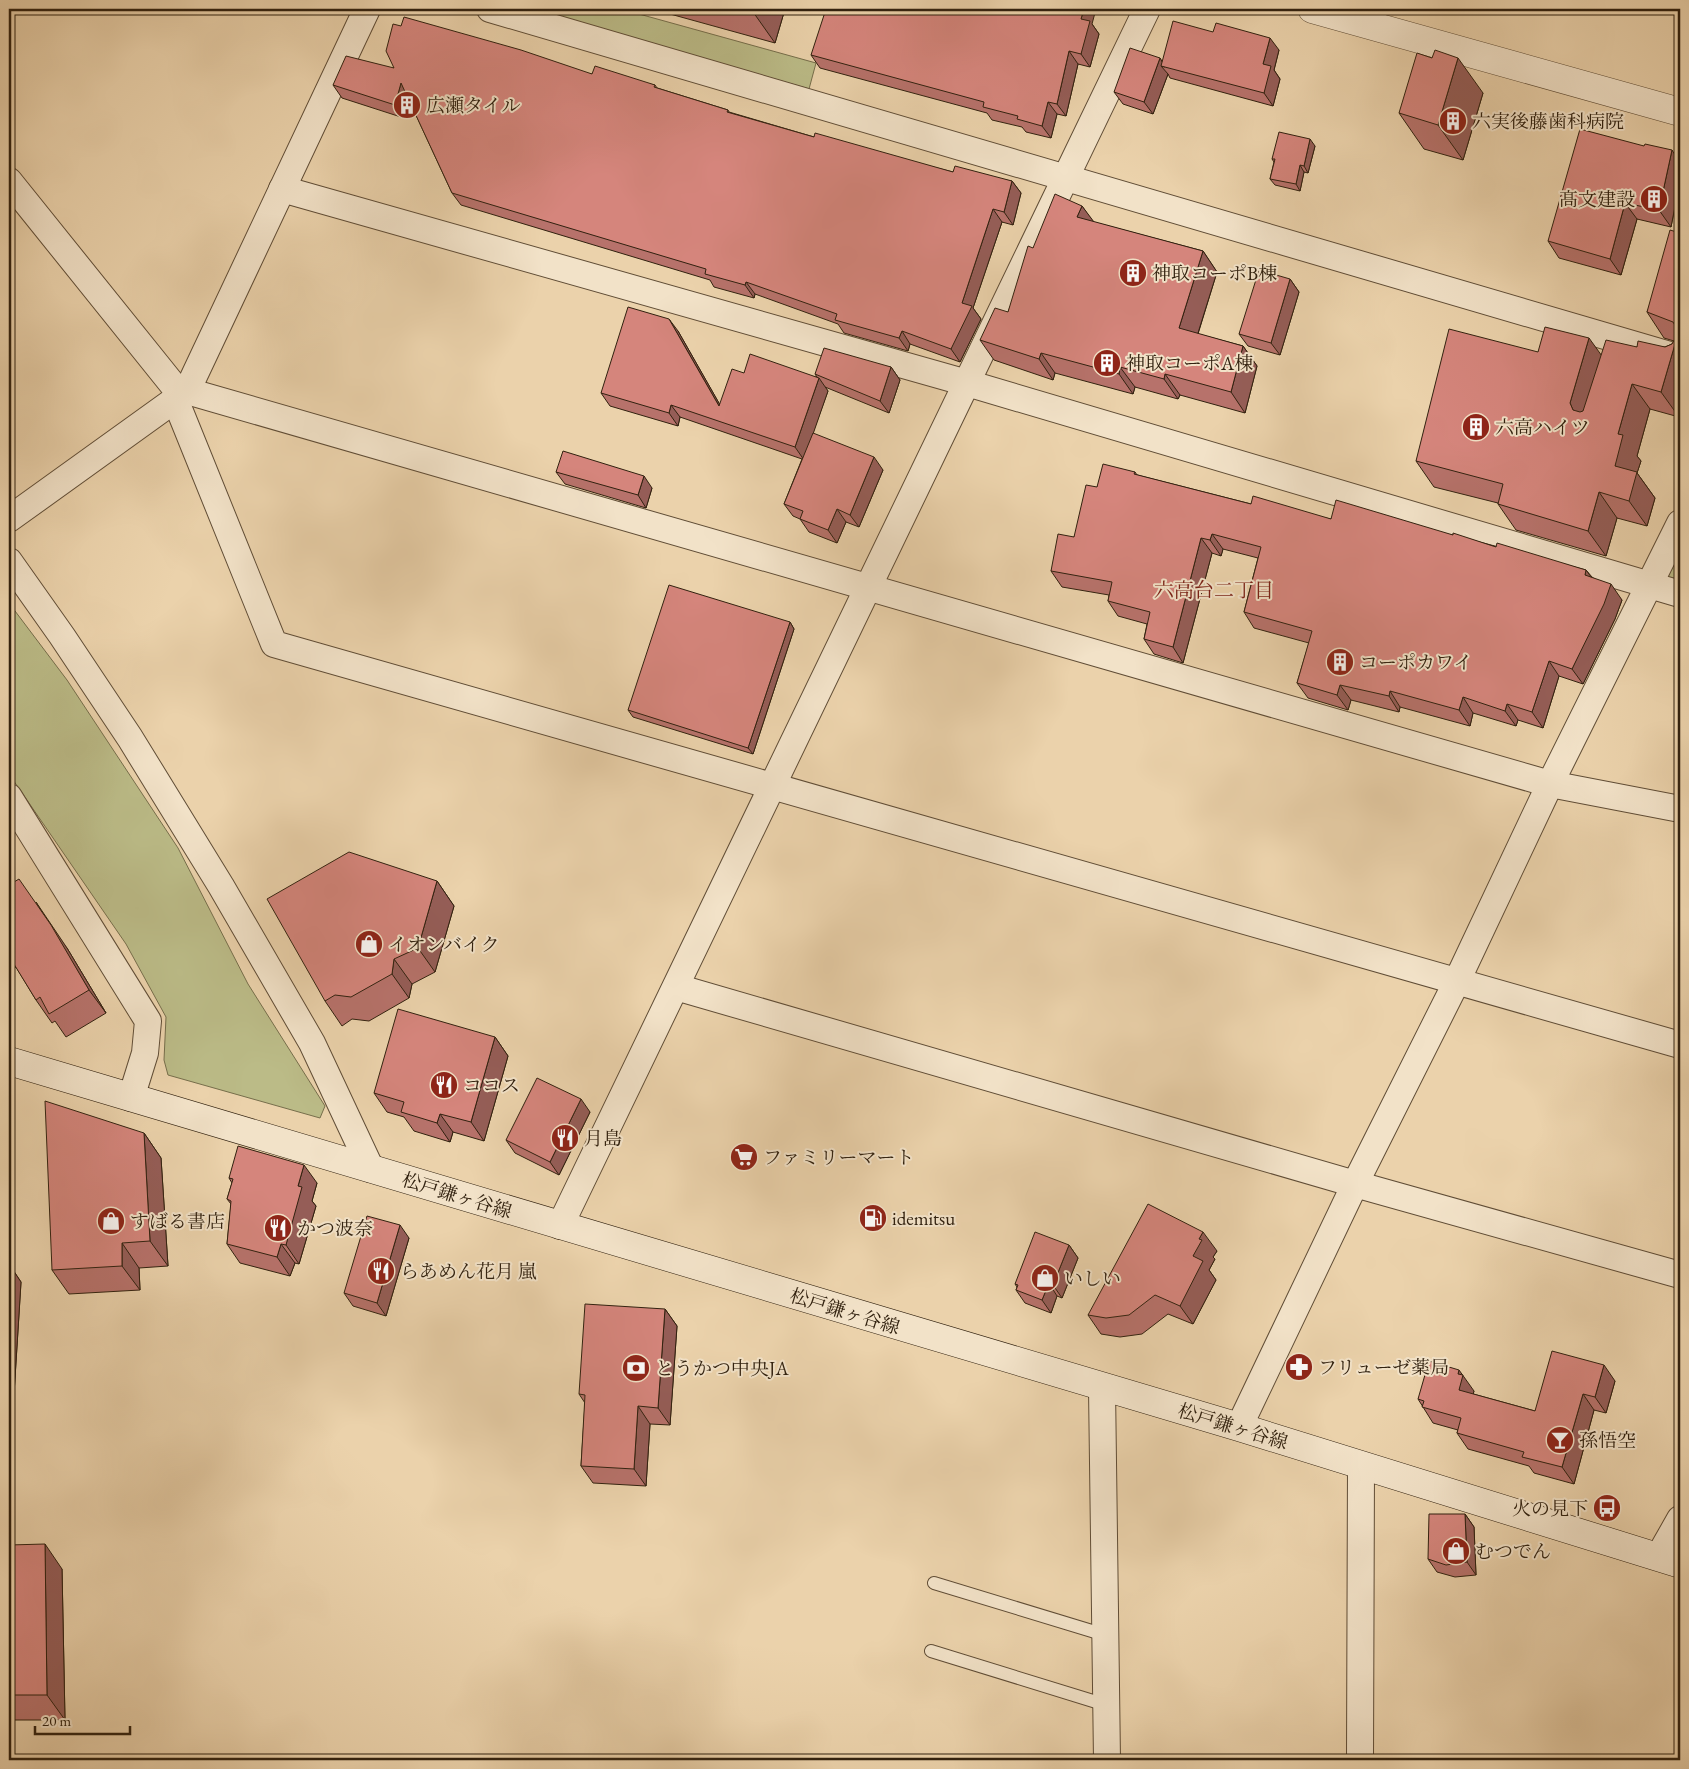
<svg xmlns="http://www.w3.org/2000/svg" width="1689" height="1769" font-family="'EB Garamond','Noto Serif JP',serif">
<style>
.green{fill:#bbbb87;stroke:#766e4b}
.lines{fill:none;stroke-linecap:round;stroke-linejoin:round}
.service-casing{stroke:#604d36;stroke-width:14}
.minor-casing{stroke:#604d36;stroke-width:28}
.tertiary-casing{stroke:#604d36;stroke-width:29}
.secondary-casing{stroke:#31210f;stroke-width:29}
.service{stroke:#f2e2c8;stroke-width:12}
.minor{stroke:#f2e2c8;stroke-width:26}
.tertiary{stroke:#f2e2c8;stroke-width:28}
.secondary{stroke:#f2e2c8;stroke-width:28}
.wall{fill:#b7726b;stroke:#31210f}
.shaded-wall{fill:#955d57;stroke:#31210f}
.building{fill:#d5857c;stroke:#31210f}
.labels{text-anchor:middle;stroke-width:4;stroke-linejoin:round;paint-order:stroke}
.poi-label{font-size:19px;fill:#31210f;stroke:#f2e2c8;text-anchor:start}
.street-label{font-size:19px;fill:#31210f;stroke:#f2e2c8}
.neighbourhood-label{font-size:20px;fill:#7a1f14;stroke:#f2e2c8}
</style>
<rect width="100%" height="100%" fill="#ebd2ab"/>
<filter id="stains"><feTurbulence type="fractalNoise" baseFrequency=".004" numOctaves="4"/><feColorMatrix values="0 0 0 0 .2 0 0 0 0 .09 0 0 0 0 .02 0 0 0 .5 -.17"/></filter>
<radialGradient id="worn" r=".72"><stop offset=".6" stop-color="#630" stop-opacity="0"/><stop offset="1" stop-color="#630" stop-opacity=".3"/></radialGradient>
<!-- green -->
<g class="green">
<path d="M559 9H621L816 63 809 89 557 16Z"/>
<path d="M1680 523V594L1649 585Z"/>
<path d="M9 603 67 680 178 848 248 984 325 1106 320 1118 168 1075 164 1060 166 1017 126 944 9 774Z"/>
</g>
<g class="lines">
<defs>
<g id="service">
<path d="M934 1583 1105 1635"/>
<path d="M931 1651 1106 1705"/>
</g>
<g id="minor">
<path d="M490 9 1680 358"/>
<path d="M9 181 181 395"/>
<path d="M282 189 967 383 1680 594"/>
<path d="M187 391 1550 784 1680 809"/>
<path d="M175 399 274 644 1680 1045"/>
<path d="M9 519 187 391 367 9"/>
<path d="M9 561 62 636 130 738 221 886 312 1043 371 1169"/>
<path d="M9 797 148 1021 145 1053 131 1098"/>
<path d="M676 987 1355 1184 1680 1275"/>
<path d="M560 1226 1147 9"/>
<path d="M1102 1388 1107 1760"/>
<path d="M1239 1427 1355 1184 1456 983 1550 784 1680 523"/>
<path d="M1659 1556 1680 1519"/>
<path d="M1360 1760 1361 1466"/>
</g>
<path id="tertiary" d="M1312 9 1680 112"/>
<path id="secondary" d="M9 1061 1239 1427 1680 1564"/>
</defs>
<!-- service casing -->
<use href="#service" class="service-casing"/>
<!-- minor casing -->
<use href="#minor" class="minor-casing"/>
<!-- tertiary casing -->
<use href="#tertiary" class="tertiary-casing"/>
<!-- secondary casing -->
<use href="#secondary" class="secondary-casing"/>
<!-- service -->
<use href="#service" class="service"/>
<!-- minor -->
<use href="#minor" class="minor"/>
<!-- tertiary -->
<use href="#tertiary" class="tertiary"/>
<!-- secondary -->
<use href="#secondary" class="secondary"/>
</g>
<!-- wall -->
<g class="wall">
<path d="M652 9H785L775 43Z"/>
<path d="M1092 24 1099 34 1090 67 1078 64 1066 116 1057 114 1051 138 1026 132 1022 127 992 120 987 113 820 68 811 55Z"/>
<path d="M1279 50 1274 70 1280 79 1273 106 1170 78 1168 74 1153 114 1123 104 1114 92 1160 58 1162 62Z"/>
<path d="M394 68 592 74 655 85 657 88 728 110 729 112 814 137 953 172 1012 181 1021 193 1013 225 1002 222 973 308 981 319 960 362 910 344 908 351 844 333 838 324 755 294 754 298 714 287 710 280 461 205 452 193 409 100 404 118 342 98 333 85Z"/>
<path d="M1483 93 1463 160 1424 149 1399 113Z"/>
<path d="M1315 146 1308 173 1304 172 1300 191 1275 185 1270 179 1274 162 1272 159Z"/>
<path d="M1680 163V181L1671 227 1637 219 1621 275 1559 258 1548 241Z"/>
<path d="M1082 206 1093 222 1203 251 1217 272 1198 334 1243 346 1257 366 1245 413 1180 395 1178 399 1135 387 1133 394 1055 373 1053 380 994 360 980 340 1008 312 1033 248Z"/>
<path d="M1680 233V414L1679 417 1650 409 1637 456 1641 461 1637 473 1655 498 1647 526 1617 518 1606 556 1516 530 1498 504V503L1434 487 1416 461 1538 352 1601 355 1637 347H1665L1672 344 1674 341 1664 338 1647 312Z"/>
<path d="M1290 279 1299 292 1280 355 1248 346 1239 334Z"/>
<path d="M678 331 720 405 744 373 817 377 815 374 891 367 900 380 889 413 825 387 828 391 812 435 883 470 859 527 846 522 837 543 809 532 800 519 793 516 784 504 802 459 680 417 678 426 610 406 601 393Z"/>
<path d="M556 472 652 488 646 508 565 484Z"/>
<path d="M1135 472 1137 475 1251 504 1331 519 1453 535 1586 570 1592 577 1622 600 1615 619 1583 684 1559 676 1543 728 1518 720 1516 726 1473 713 1470 726 1400 707 1399 712 1351 700 1348 710 1308 698 1297 683 1309 643 1254 628 1244 612 1258 558 1223 549 1221 556 1212 553 1183 663 1154 654 1144 639 1147 624 1118 616 1108 601 1109 595 1062 587 1051 571 1074 537 1097 487Z"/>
<path d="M790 622 794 629 753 754 633 717 628 710Z"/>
<path d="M437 881 454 906 435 972 412 984 409 998 369 1021 352 1019 342 1026 325 1001Z"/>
<path d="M9 885 67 948 106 1013 66 1037 55 1021 52 1023 36 1000 16 967 9 974Z"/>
<path d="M495 1037 508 1056 484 1141 453 1132 450 1142 414 1131 404 1117 387 1112 374 1093Z"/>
<path d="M590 1112 559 1175 515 1153 506 1140Z"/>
<path d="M144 1133 161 1158 168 1266 139 1268 140 1290 69 1294 52 1270Z"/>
<path d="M229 1178 317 1183 312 1201 316 1206 299 1264 295 1263 290 1276 240 1263 227 1244 231 1204 227 1199 232 1183Z"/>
<path d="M409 1238 386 1316 353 1306 344 1293Z"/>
<path d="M1069 1245 1078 1258 1062 1298 1057 1296 1051 1313 1025 1303 1016 1290 1017 1287 1015 1284Z"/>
<path d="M1217 1251 1213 1257 1215 1259 1209 1270 1216 1280 1193 1324 1168 1314 1142 1334 1120 1337 1101 1334 1088 1315Z"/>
<path d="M9 1264 21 1282 12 1426H9Z"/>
<path d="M665 1309 677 1326 670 1425 650 1424 646 1486 593 1483 581 1466 585 1403 579 1394Z"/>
<path d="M1615 1381 1606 1413 1594 1410 1574 1484 1534 1473 1529 1466 1468 1449 1457 1433 1458 1430 1433 1423 1418 1399 1474 1391 1473 1394 1535 1411Z"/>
<path d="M1465 1514 1474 1527 1476 1575 1455 1577 1437 1572 1428 1559Z"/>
<path d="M9 1545 62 1569 65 1720H9Z"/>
</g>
<!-- shaded-wall -->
<g class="shaded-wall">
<path d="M751 9H785L775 43Z"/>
<path d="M1084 9H1096L1092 24 1099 34 1090 67 1081 54V19Z"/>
<path d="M1270 38 1279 50 1274 70 1280 79 1273 106 1264 93 1263 64Z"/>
<path d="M1069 51 1078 64 1066 116 1057 104Z"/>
<path d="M1160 58 1165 67 1161 66 1168 74 1153 114 1144 102Z"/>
<path d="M1458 58 1483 93 1463 160 1438 125Z"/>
<path d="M401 83 410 96 404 118 395 105Z"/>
<path d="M1048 102 1057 114 1051 138 1042 126Z"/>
<path d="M1310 139 1315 146 1308 173 1304 166Z"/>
<path d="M1672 150 1680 163V181L1671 227 1659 210Z"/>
<path d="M1300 165 1304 172 1300 191 1296 184Z"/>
<path d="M1012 181 1021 193 1013 225 1004 212Z"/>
<path d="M1625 203 1637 219 1621 275 1610 259Z"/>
<path d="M1082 206 1097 226 1077 217Z"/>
<path d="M993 209 1002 222 973 308 981 319 960 362 951 349 962 303Z"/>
<path d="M1203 251 1217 272 1193 349 1179 328Z"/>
<path d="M1290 279 1299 292 1280 355 1271 343Z"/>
<path d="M746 282 755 294 754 298 745 285Z"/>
<path d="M669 319 678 331 728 419 719 406Z"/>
<path d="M1680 327V414L1679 417 1661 392Z"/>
<path d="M902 331 910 344 908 351 899 338Z"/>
<path d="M1589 338 1607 363 1588 428 1573 410 1570 403Z"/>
<path d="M1243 346 1257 366 1245 413 1231 392Z"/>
<path d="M1041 353 1055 373 1053 380 1039 359Z"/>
<path d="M891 367 900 380 889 413 880 401Z"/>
<path d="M1120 367 1135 387 1133 394 1119 374Z"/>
<path d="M1165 374 1180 395 1178 399 1164 379Z"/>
<path d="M819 378 828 391 804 460 795 447Z"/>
<path d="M1632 384 1650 409 1637 456 1641 461 1637 473 1655 498 1647 526 1629 501 1615 466 1618 434Z"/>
<path d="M671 405 680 417 678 426 669 413Z"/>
<path d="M874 457 883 470 859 527 850 515Z"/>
<path d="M644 476 652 488 646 508 638 495Z"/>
<path d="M1599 492 1617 518 1606 556 1588 531Z"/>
<path d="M837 509 846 522 837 543 828 530Z"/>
<path d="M1212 534 1223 549 1221 556 1210 540Z"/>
<path d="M1201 538 1212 553 1183 663 1173 647Z"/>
<path d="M1586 570 1597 585 1585 575Z"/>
<path d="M1611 584 1622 600 1615 619 1583 684 1572 669Z"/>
<path d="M790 622 794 629 753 754 748 748Z"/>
<path d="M1549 661 1559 676 1543 728 1532 712Z"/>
<path d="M1340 685 1351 700 1348 710 1337 695Z"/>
<path d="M1390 691 1400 707 1399 712 1389 696Z"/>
<path d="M1463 697 1473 713 1470 726 1459 710Z"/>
<path d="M1507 704 1518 720 1516 726 1505 711Z"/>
<path d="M437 881 454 906 435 972 418 948Z"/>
<path d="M36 902 67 948 106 1013 89 990Z"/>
<path d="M394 959 412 984 409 998 392 974Z"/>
<path d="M495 1037 508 1056 484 1141 471 1122Z"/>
<path d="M581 1099 590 1112 559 1175 550 1162Z"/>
<path d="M440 1114 453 1132 450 1142 437 1123Z"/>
<path d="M144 1133 161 1158 168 1266 150 1241Z"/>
<path d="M304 1165 317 1183 312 1201 316 1206 299 1264 286 1245 298 1186Z"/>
<path d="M400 1225 409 1238 386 1316 377 1303Z"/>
<path d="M1203 1232 1217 1251 1213 1257 1215 1259 1209 1270 1216 1280 1193 1324 1180 1306 1193 1256 1199 1239Z"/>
<path d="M122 1243 139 1268 140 1290 122 1266Z"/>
<path d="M281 1244 295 1263 290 1276 277 1257Z"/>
<path d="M1069 1245 1078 1258 1062 1298 1053 1285Z"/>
<path d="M9 1264 21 1282 12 1426 9 1421Z"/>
<path d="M1049 1283 1057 1296 1051 1313 1042 1300Z"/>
<path d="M665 1309 677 1326 670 1425 658 1408Z"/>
<path d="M1604 1365 1615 1381 1606 1413 1595 1397Z"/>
<path d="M1459 1370 1474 1391 1470 1406 1459 1390 1458 1374Z"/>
<path d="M1583 1394 1594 1410 1574 1484 1562 1467Z"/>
<path d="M638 1406 650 1424 646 1486 634 1469Z"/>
<path d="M1465 1514 1474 1527 1476 1575 1467 1562Z"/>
<path d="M45 1544 62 1569 65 1720 47 1695Z"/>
</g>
<!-- building -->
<g class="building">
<path d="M826 9H1084L1081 19 1090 21 1081 54 1069 51 1057 104 1048 102 1042 126 1017 119 1018 116 983 107 984 102 811 55Z"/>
<path d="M404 17 521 50 592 74 595 66 655 85 654 87 728 110 727 112 814 137 815 133 953 172 955 166 1012 181 1004 212 993 209 962 303 972 306 951 349 902 331 899 338 835 320 837 314 746 282 745 285 705 274 706 269 452 193 401 83 395 105 333 85 346 56 394 68 386 51 393 24 401 26Z"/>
<path d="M1173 21 1213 32 1216 23 1270 38 1263 64 1271 66 1264 93 1161 66Z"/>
<path d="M1130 48 1160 58 1144 102 1114 92Z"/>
<path d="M1435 50 1458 58 1438 125 1399 113 1417 53 1432 58Z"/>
<path d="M1580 129 1644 146 1645 144 1672 150 1659 210 1625 203 1610 259 1548 241Z"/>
<path d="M1279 132 1310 139 1304 166 1300 165 1296 184 1270 179 1275 159H1272Z"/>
<path d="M1055 194 1082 206 1077 217 1203 251 1179 328 1243 346 1231 392 1165 374 1164 379 1120 367 1119 374 1041 353 1039 359 980 340 995 308 1008 312 1028 246 1033 248Z"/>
<path d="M1670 230 1680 233V327L1661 392 1632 384 1618 434 1623 435 1615 466 1637 472 1629 501 1599 492 1588 531 1498 504 1503 484 1416 461 1449 329 1538 352 1545 327 1589 338 1570 403 1573 410 1580 412 1583 411 1606 340 1637 347 1638 341 1665 347 1672 344 1676 337 1677 329 1673 322 1647 312Z"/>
<path d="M1259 270 1290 279 1271 343 1239 334Z"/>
<path d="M628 307 669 319 719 406 732 369 744 373 750 354 819 378 795 447 671 405 669 413 601 393Z"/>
<path d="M824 348 891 367 880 401 815 374Z"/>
<path d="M813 433 874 457 850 515 837 509 828 530 800 519 803 511 784 504Z"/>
<path d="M563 451 644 476 638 495 556 472Z"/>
<path d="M1103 464 1135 472 1134 474 1251 504 1253 496 1331 519 1336 500 1453 535V533L1496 547 1497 543 1586 570 1585 575 1611 584 1604 604 1572 669 1549 661 1532 712 1507 704 1505 711 1463 697 1459 710 1390 691 1389 696 1340 685 1337 695 1297 683 1312 631 1244 612 1261 547 1212 534 1210 540 1201 538 1173 647 1144 639 1150 612 1108 601 1112 582 1051 571 1058 534 1074 537 1086 485 1097 487Z"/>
<path d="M669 585 790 622 748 748 628 710Z"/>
<path d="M349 852 437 881 418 948 394 959 392 974 351 997 335 995 325 1001 267 899Z"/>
<path d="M19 879 51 925 89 990 49 1014 40 997 36 1000 9 956V885Z"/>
<path d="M398 1009 495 1037 471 1122 440 1114 437 1123 401 1112 404 1102 374 1093Z"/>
<path d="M537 1078 581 1099 550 1162 506 1140Z"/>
<path d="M45 1101 144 1133 150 1241 122 1243V1266L52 1270Z"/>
<path d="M238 1146 304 1165 298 1186 302 1187 286 1245 281 1244 277 1257 227 1244 231 1201 227 1199 233 1179 229 1178Z"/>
<path d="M1148 1204 1203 1232 1199 1239 1202 1240 1193 1256 1203 1261 1180 1306 1155 1295 1129 1315 1106 1318 1088 1315Z"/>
<path d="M367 1216 400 1225 377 1303 344 1293Z"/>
<path d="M1035 1232 1069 1245 1053 1285 1049 1283 1042 1300 1016 1290 1018 1285 1015 1284Z"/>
<path d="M585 1304 665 1309 658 1408 638 1406 634 1469 581 1466 585 1395 579 1394Z"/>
<path d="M1552 1351 1604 1365 1595 1397 1583 1394 1562 1467 1522 1457 1524 1452 1457 1433 1461 1418 1422 1407 1424 1401 1418 1399 1429 1361 1459 1370 1458 1374 1463 1375 1459 1390 1535 1411Z"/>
<path d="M1429 1514H1465L1467 1562 1446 1565 1428 1559Z"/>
<path d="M45 1544 47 1695H9V1545Z"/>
</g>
<!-- icons -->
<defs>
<symbol id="building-disc" viewBox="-11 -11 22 22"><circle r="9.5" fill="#8f2418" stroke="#f2e2c8"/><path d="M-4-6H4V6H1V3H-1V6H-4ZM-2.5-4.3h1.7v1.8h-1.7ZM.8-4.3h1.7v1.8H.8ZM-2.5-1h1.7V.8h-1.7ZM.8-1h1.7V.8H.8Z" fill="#fff"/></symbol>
<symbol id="shop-disc" viewBox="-11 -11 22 22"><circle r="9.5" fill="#8f2418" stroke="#f2e2c8"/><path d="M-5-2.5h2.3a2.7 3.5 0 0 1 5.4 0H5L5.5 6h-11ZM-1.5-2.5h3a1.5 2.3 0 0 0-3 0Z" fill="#fff"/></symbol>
<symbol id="restaurant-disc" viewBox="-11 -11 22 22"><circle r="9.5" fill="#8f2418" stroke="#f2e2c8"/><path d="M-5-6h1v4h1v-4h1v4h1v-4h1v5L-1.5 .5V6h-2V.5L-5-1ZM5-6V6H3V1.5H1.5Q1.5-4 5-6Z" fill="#fff"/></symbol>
<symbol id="supermarket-disc" viewBox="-11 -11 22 22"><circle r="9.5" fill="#8f2418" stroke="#f2e2c8"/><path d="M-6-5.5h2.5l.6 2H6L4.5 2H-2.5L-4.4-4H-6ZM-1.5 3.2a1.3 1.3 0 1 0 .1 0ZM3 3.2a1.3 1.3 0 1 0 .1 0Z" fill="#fff"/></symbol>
<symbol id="fuel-disc" viewBox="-11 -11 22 22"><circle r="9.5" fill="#8f2418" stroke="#f2e2c8"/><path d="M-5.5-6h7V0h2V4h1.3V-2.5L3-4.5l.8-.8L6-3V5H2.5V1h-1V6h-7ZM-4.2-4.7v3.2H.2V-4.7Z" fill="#fff"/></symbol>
<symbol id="pharmacy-disc" viewBox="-11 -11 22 22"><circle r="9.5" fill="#8f2418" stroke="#f2e2c8"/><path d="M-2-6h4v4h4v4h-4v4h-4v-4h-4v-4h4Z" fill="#fff"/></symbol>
<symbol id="bank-disc" viewBox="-11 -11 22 22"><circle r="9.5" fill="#8f2418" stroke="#f2e2c8"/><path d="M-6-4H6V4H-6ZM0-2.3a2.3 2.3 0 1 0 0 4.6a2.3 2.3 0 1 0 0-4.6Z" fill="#fff"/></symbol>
<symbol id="bar-disc" viewBox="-11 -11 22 22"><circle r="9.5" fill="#8f2418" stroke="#f2e2c8"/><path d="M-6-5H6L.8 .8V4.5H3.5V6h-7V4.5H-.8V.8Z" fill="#fff"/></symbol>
<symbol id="bus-disc" viewBox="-11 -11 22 22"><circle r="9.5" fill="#8f2418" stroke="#f2e2c8"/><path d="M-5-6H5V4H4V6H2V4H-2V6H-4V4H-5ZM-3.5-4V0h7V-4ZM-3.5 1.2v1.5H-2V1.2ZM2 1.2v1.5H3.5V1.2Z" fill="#fff"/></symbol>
</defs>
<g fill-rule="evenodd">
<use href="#building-disc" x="391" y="89" width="32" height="32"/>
<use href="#building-disc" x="1437" y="105" width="32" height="32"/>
<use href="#building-disc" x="1638" y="183" width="32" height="32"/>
<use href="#building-disc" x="1117" y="257" width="32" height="32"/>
<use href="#building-disc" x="1091" y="347" width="32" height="32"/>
<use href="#building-disc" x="1460" y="411" width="32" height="32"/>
<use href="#building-disc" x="1324" y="646" width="32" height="32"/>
<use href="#shop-disc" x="353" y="928" width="32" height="32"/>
<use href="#restaurant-disc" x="428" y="1069" width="32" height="32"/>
<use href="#restaurant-disc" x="549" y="1122" width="32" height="32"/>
<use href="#supermarket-disc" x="728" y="1141" width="32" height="32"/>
<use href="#fuel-disc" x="857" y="1202" width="32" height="32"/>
<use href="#shop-disc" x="95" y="1205" width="32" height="32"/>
<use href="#restaurant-disc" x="262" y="1212" width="32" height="32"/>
<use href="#restaurant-disc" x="365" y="1255" width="32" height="32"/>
<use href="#shop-disc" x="1029" y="1262" width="32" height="32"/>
<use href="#pharmacy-disc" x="1283" y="1351" width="32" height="32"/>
<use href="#bank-disc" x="620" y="1352" width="32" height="32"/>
<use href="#bar-disc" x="1544" y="1424" width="32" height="32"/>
<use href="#bus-disc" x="1591" y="1492" width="32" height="32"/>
<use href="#shop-disc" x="1440" y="1535" width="32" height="32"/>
</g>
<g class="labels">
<!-- poi labels -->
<g class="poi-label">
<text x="426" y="112">広瀬タイル</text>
<text x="1472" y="128">六実後藤歯科病院</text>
<text x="1635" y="206" text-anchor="end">髙文建設</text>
<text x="1152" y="280">神取コーポB棟</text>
<text x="1126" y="370">神取コーポA棟</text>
<text x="1495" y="434">六高ハイツ</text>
<text x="1359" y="669">コーポカワイ</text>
<text x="388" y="951">イオンバイク</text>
<text x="463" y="1092">ココス</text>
<text x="584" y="1145">月島</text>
<text x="763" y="1164">ファミリーマート</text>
<text x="892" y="1225">idemitsu</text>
<text x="130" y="1228">すばる書店</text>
<text x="297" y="1235">かつ波奈</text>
<text x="400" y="1278">らあめん花月 嵐</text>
<text x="1064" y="1285">いしい</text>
<text x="1318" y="1374">フリューゼ薬局</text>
<text x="655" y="1375">とうかつ中央JA</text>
<text x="1579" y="1447">孫悟空</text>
<text x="1588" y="1515" text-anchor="end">火の見下</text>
<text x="1475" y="1558">むつでん</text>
</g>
<!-- street labels -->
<g class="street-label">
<text transform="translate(457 1195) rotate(17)" y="7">松戸鎌ヶ谷線</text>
<text transform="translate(845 1311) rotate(17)" y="7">松戸鎌ヶ谷線</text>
<text transform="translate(1233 1426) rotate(17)" y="7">松戸鎌ヶ谷線</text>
</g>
<!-- neighbourhood labels -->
<g class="neighbourhood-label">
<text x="1214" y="597">六高台二丁目</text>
</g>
</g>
<!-- margin -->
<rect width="1689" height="1769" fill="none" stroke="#ebd2ab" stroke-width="30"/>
<rect x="10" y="10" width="1669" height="1749" fill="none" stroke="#31210f" stroke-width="2.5"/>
<rect x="15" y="15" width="1659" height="1739" fill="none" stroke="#31210f"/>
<!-- scale -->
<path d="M35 1726v8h95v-8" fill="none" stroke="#31210f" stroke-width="2.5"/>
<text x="42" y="1726" font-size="15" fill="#31210f" stroke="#f2e2c8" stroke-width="4" paint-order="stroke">20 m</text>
<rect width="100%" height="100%" filter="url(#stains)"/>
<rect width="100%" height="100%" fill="url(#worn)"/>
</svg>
